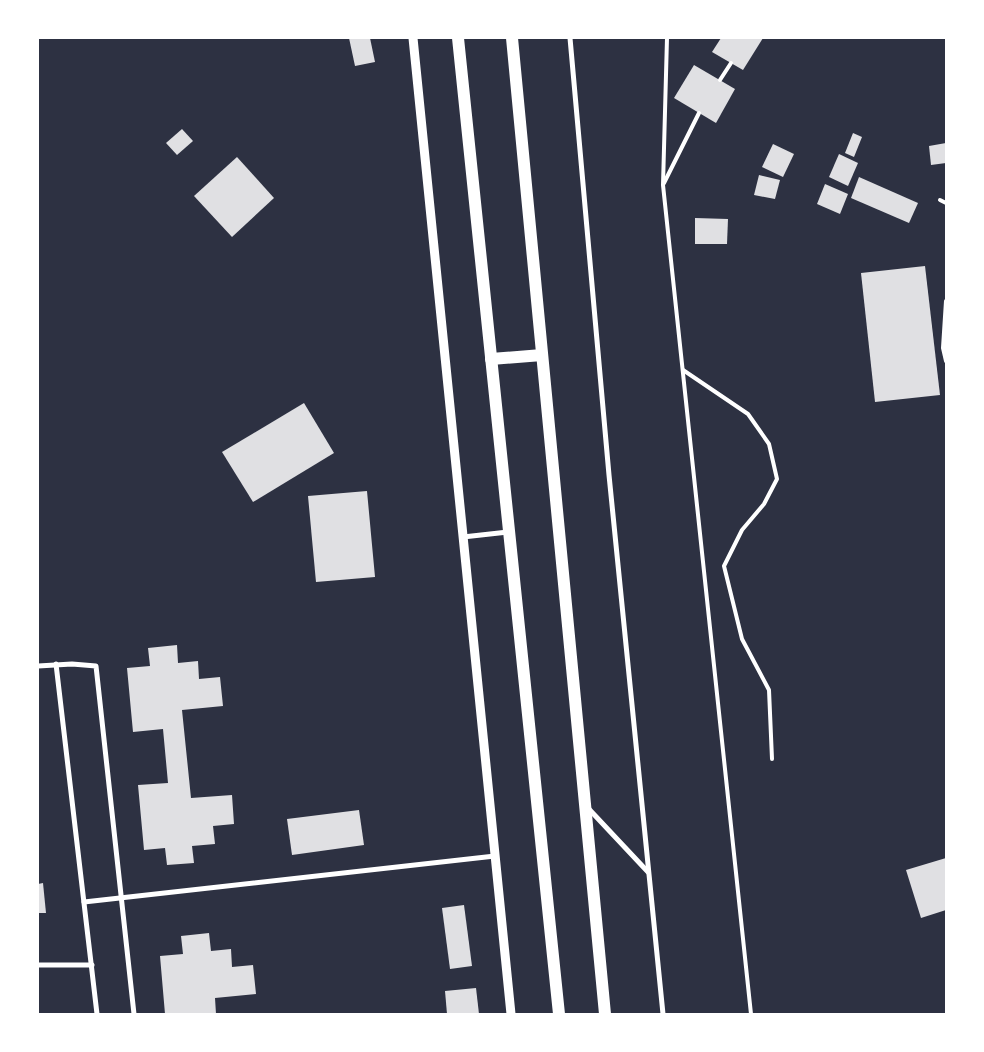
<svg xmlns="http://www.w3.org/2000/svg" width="984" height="1052" font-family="'Nunito Sans',sans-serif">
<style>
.building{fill:#e0e0e3}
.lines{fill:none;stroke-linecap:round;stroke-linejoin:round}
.service{stroke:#fff;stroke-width:4}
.minor{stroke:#fff;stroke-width:5}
.tertiary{stroke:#fff;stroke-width:9}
.primary{stroke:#fff;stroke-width:12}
</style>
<rect width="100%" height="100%" fill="#2d3142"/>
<!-- building -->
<g class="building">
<path d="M349 38H370L375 62 355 66Z"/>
<path d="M721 38H763L743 70 712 52Z"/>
<path d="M694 65 735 89 716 123 674 98Z"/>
<path d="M182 129 193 141 177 155 166 143Z"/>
<path d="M853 133 862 137 854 157 845 153Z"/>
<path d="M946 143V163L931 165 929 146Z"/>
<path d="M773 144 794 154 783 177 762 167Z"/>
<path d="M839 154 858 163 848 186 829 177Z"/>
<path d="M237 157 274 198 232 237 194 196Z"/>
<path d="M759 175 780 180 775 199 754 195Z"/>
<path d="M859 177 918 203 909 223 851 198Z"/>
<path d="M825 184 848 194 840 214 817 204Z"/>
<path d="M695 218 728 219 727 244H695Z"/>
<path d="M925 266 940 395 875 402 861 273Z"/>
<path d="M304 403 334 453 253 502 222 452Z"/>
<path d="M367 491 375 577 316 582 308 496Z"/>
<path d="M177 645 178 663 198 661 199 679 220 677 223 706 182 710 191 798 232 795 234 824 213 826 215 844 192 846 194 863 167 865 165 848 144 850 138 785 168 783 163 729 133 732 127 668 150 666 148 648Z"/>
<path d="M359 810 364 845 292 855 287 819Z"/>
<path d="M946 858V910L921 918 906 870Z"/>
<path d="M43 883 46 913H38V884Z"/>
<path d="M464 905 472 966 450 969 442 908Z"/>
<path d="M209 933 211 951 231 949 232 967 253 965 256 994 215 998 216 1014H165L160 956 183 954 181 936Z"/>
<path d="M476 988 479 1014H447L445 991Z"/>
</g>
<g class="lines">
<!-- service -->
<g class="service">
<path d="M667 38 663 185 751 1014"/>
<path d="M720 80 731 63"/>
<path d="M664 183 699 113"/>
<path d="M940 200 946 203"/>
<path d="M946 301 943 348 946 361"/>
<path d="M683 370 748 414 769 444 777 479 764 504 742 530 724 566 742 639 769 690 772 759"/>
</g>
<!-- minor -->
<g class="minor">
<path d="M570 38 609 475 663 1014"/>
<path d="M463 537 508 532"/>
<path d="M56 664 97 1014"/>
<path d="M38 666 72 664 96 666 134 1014"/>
<path d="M587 807 648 872"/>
<path d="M84 902 495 856"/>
<path d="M38 965H92"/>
</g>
<!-- tertiary -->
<path class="tertiary" d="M413 38 511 1014"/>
<!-- primary -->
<g class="primary">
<path d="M458 38 559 1014"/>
<path d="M512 38 605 1014"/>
<path d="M491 359 542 355"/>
</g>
</g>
<!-- border -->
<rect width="984" height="1052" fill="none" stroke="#ffffff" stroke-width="78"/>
</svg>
